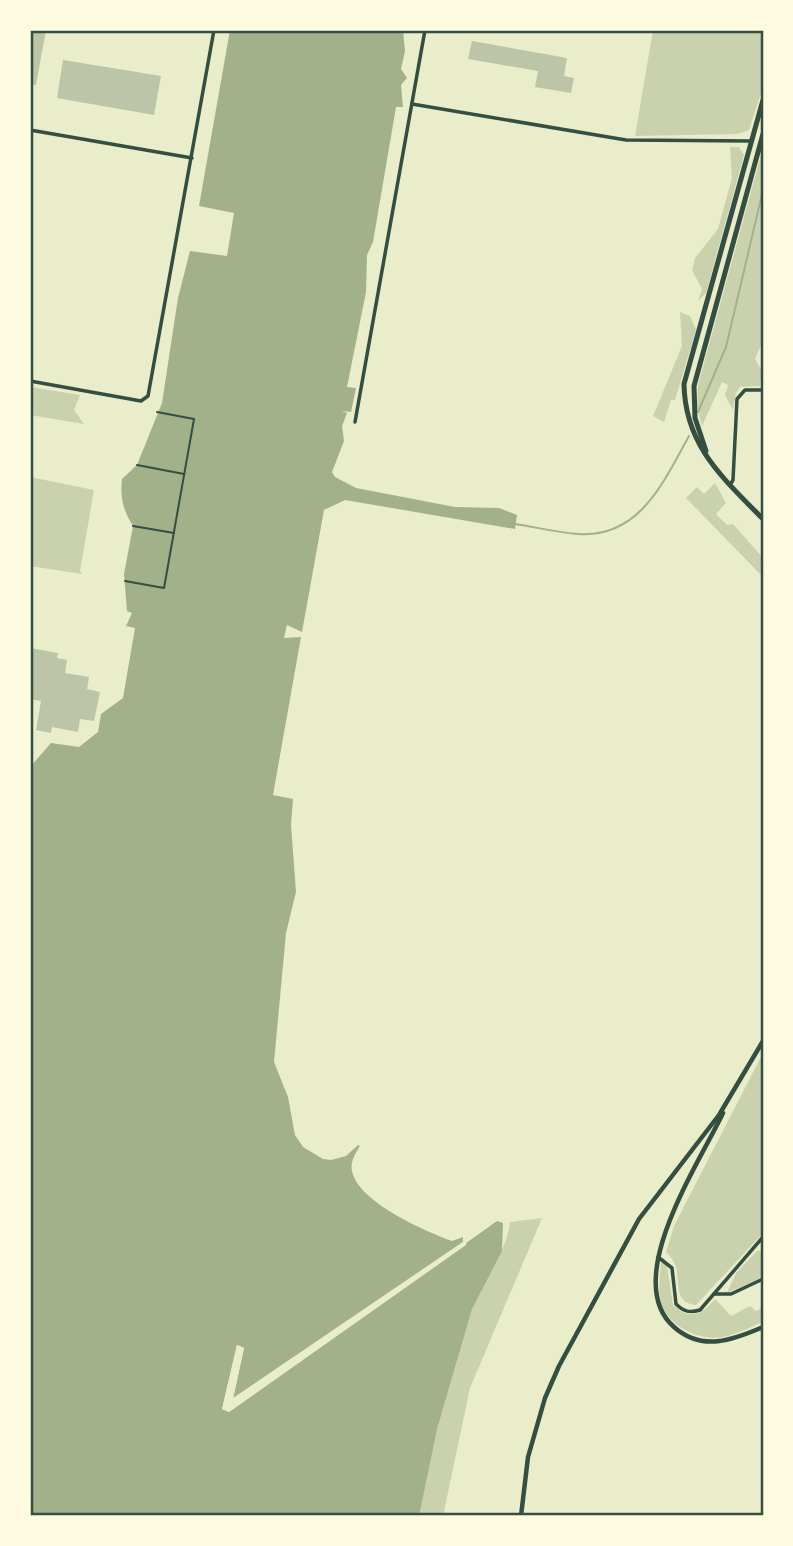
<svg xmlns="http://www.w3.org/2000/svg" width="793" height="1546" font-family="Lato,sans-serif">
<style>
.green{fill:#cad2ad}
.water{fill:#a3b18a}
.pier{fill:#e9edc9}
.lines{fill:none;stroke-linecap:round;stroke-linejoin:round}
.stream{stroke:#a3b18a;stroke-width:2}
.building{fill:#bcc5a7}
.path{stroke:#344e41;stroke-width:2}
.minor{stroke:#344e41;stroke-width:3.5}
.tertiary{stroke:#344e41;stroke-width:4.5}
.primary{stroke:#344e41;stroke-width:5}
.neatline{fill:none;stroke:#344e41;stroke-width:2.5}
</style>
<rect width="100%" height="100%" fill="#e9edc9"/>
<!-- green -->
<g class="green">
<path d="M653 30H763V87L749 130 737 134 635 136Z"/>
<path d="M730 147H739L744 155 706 293 698 301 702 289 692 270 695 258 718 229 732 178Z"/>
<path d="M763 148V340L755 359 762 371 760 386 740 387 736 393 733 410 725 395 728 385 722 382 702 426 697 407 698 385Z"/>
<path d="M680 312 690 316 696 330 675 400H671L664 422 653 416 682 346Z"/>
<path d="M30 387 80 395 74 410 84 424 30 415Z"/>
<path d="M30 477 94 490 80 571 82 574 30 566Z"/>
<path d="M715 483 726 503 716 514 727 525 733 524 763 558V577L686 498 697 487 704 494Z"/>
<path d="M763 1053V1233L696 1305C674 1303 680 1284 676 1267 674 1261 670 1256 666 1252L674 1226Z"/>
<path d="M542 1218 470 1388 443 1516H419C429 1447 449 1377 471 1311 482 1281 506 1255 510 1222Z"/>
<path d="M758 1250 763 1254V1277L727 1293 736 1273Z"/>
<path d="M661 1262 667 1266 673 1305C690 1320 701 1316 715 1299L731 1316 750 1306 756 1311 763 1307V1322C750 1327 735 1335 722 1337 699 1341 671 1327 662 1306 657 1292 660 1276 661 1262Z"/>
</g>
<!-- water -->
<path class="water" d="M230 30H403L405 51 401 69 407 78 401 85 403 107H396L373 242 367 255 366 292 347 387 356 388 351 412 342 411 347 413 342 426 344 441 332 472 335 477 356 488 455 507 499 508 517 515 515 529 345 500 324 510 302 632 287 625 284 638 301 637 273 795 293 799 291 825 296 892 286 933 274 1062 288 1097 295 1135 303 1147 323 1159 331 1160 346 1156 358 1145 360 1146C355 1154 350 1162 352 1171 358 1202 425 1231 452 1241L463 1237V1242L233 1399 244 1348 237 1345 222 1409 229 1412 497 1221 503 1223 502 1251 472 1309 437 1429 419 1516H30V767L51 743 79 747 98 732 101 714 123 698 135 628 126 626 132 613 127 611 124 574 133 526C123 510 120 498 122 479L137 465 162 403 178 298 190 251 227 256 234 213 199 206Z"/>
<!-- pier -->
<path class="pier" d="M463 1237 467 1239 466 1245 229 1412 222 1409 237 1345 244 1348 233 1398 463 1242Z"/>
<g class="lines">
<!-- stream -->
<g class="stream">
<path d="M698 412 726 347 763 190"/>
<path d="M515 524C536 527 558 533 579 534 640 538 664 481 689 436"/>
</g>
</g>
<!-- building -->
<g class="building">
<path d="M30 30H46L36 85 30 84Z"/>
<path d="M472 41 567 58 564 76 574 78 571 93 535 87 538 71 468 59Z"/>
<path d="M63 60 161 76 154 115 57 98Z"/>
<path d="M30 648 58 653 57 658 67 660 65 673 89 677 87 689 100 692 94 721 80 719 78 732 52 727 51 733 36 730 41 701 30 699Z"/>
</g>
<g class="lines">
<!-- path -->
<g class="path">
<path d="M137 465 184 474"/>
<path d="M133 526 174 533"/>
<path d="M125 581 164 588 194 419 157 412"/>
</g>
<!-- minor -->
<g class="minor">
<path d="M412 104 626 140 750 141"/>
<path d="M30 130 192 158"/>
<path d="M30 381 141 401 148 396 214 30"/>
<path d="M355 422 425 30"/>
<path d="M730 485 733 480 737 399 745 390H763"/>
<path d="M658 1257 672 1268 676 1304C684 1312 690 1313 700 1310L763 1237"/>
<path d="M714 1294H731L763 1279"/>
</g>
<!-- tertiary -->
<g class="tertiary">
<path d="M723 1113C700 1162 620 1280 674 1327 702 1352 733 1340 763 1327"/>
<path d="M521 1516 528 1457 545 1398 559 1366 639 1219 719 1115 763 1041"/>
</g>
<!-- primary -->
<g class="primary">
<path d="M763 100 684 384C685 446 723 478 763 519"/>
<path d="M706 451 695 418 694 386 763 134"/>
</g>
</g>
<!-- border -->
<rect width="793" height="1546" fill="none" stroke="#fefae0" stroke-width="63"/>
<rect x="32" y="32" width="730" height="1482" class="neatline"/>
</svg>
